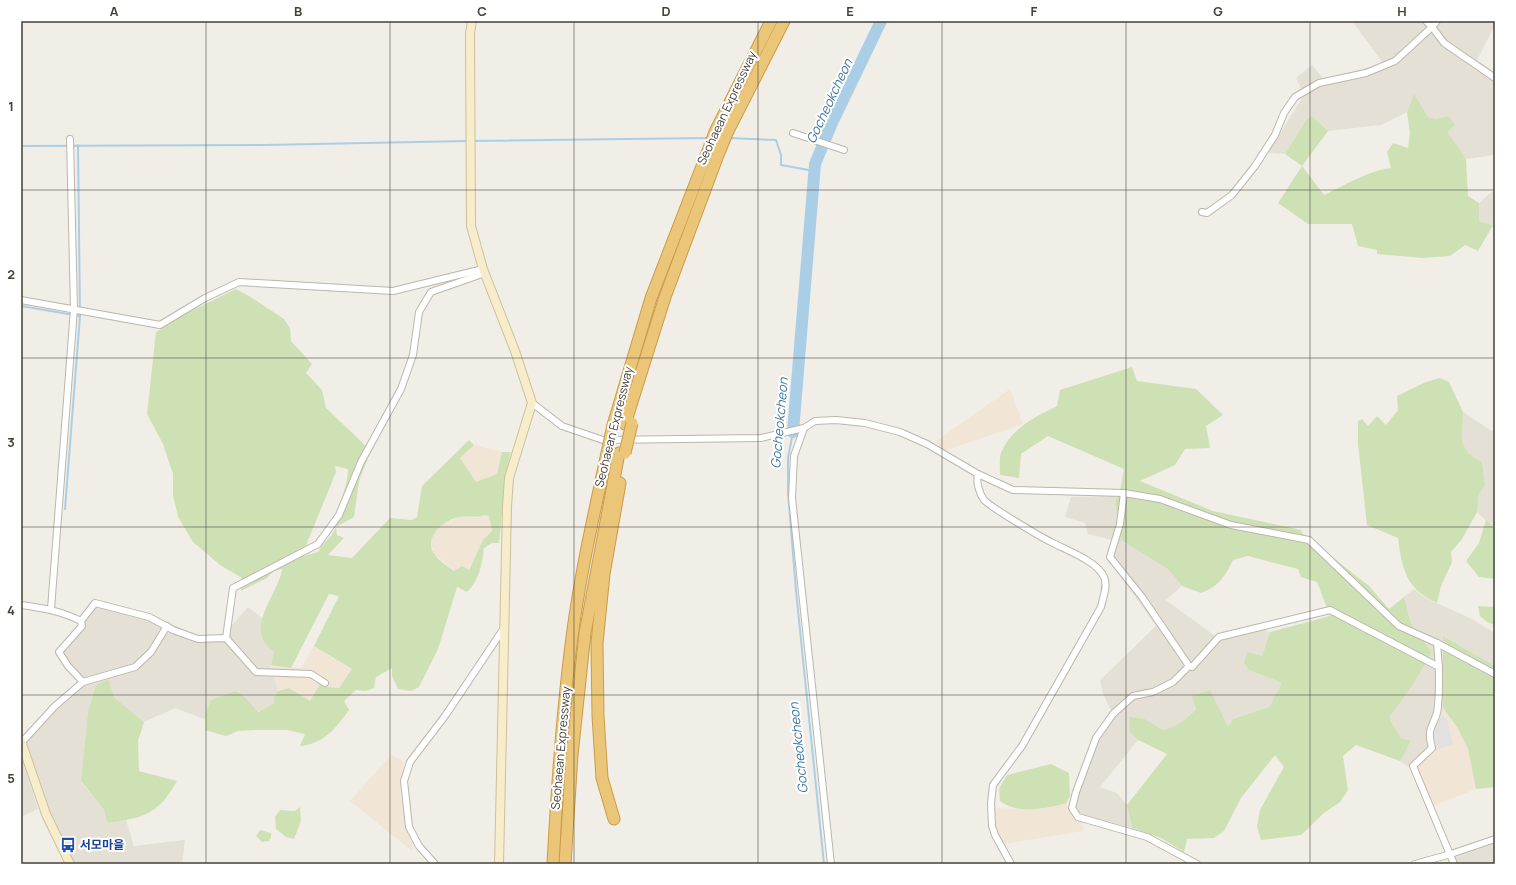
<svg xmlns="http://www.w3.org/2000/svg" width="1516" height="885" font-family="Manrope,'Noto Sans KR',sans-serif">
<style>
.residential{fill:#e5e0d6}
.commercial{fill:#f1e5d5}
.green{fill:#cde1b5;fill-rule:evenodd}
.parking{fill:#e3e1df}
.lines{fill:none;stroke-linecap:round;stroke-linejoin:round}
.stream{stroke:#abcee7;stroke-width:2}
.river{stroke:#abcee7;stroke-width:12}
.street-casing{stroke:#bcb6ab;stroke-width:8}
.secondary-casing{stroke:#ccc09c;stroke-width:10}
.highway-casing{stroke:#ca9b49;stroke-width:13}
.street{stroke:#fff;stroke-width:6}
.secondary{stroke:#f8edcb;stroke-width:8}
.highway{stroke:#ecc678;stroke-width:11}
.highway-bridge-casing{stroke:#ca9b49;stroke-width:13;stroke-linecap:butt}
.highway-bridge{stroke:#ecc678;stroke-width:11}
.grid{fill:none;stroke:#443f37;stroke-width:1;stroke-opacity:0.55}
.labels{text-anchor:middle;stroke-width:4;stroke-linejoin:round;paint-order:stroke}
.street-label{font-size:12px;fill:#443f37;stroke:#fff}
.transit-label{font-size:12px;font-weight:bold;fill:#164399;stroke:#fff;text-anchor:start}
.water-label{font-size:13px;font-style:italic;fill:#3e77a2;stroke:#fff}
.neatline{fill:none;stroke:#443f37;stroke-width:1.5}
.grid-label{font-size:13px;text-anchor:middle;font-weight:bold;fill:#443f37}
</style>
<rect width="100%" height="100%" fill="#f1eee7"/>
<!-- residential -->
<g class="residential">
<path d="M1352 21H1495V25L1477 60 1495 72V155L1466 159 1436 119 1428 117 1414 95 1407 112 1381 125 1328 131 1312 116 1304 123 1285 154 1268 153 1304 95 1296 78 1312 65 1324 80 1383 63Z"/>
<path d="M1495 191V225L1479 221V203L1490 193Z"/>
<path d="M1463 412 1492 431 1495 429V529L1477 512 1479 495 1485 485 1482 462 1468 453 1462 442Z"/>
<path d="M1117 496 1115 503 1122 541 1169 570 1182 586 1166 600 1215 636 1254 624 1270 632 1262 656 1249 670 1282 683 1269 707 1233 719 1228 728 1224 720 1196 709 1184 720 1172 728 1163 730 1145 719 1130 732 1138 740 1100 787 1117 793 1127 805 1132 828 1082 815 1074 806 1098 741 1114 717 1103 694 1100 680 1156 626 1108 559 1112 540 1088 534 1085 523 1065 517 1071 497Z"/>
<path d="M1414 589 1425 598 1470 618 1495 633V666L1443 636V708L1430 733 1435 747 1415 766H1407L1400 761 1411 741 1401 738 1389 718 1414 683 1432 652 1411 624 1404 597Z"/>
<path d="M95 600 153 616 197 635H223L248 607 262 618 261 636 274 650 271 665 278 691 274 697V703L257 712 242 694 235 691 211 700 206 711 207 720 175 708 144 722 116 699 108 679 96 685 88 711 81 782 104 810 107 823 126 820 134 846 185 840 182 864H75L48 810 25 743 50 715 82 686 57 655 84 621Z"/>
<path d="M21 756 38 809 21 817Z"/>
<path d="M1495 843V864H1449L1448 860Z"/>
</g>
<!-- commercial -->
<g class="commercial">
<path d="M1010 389 1023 424 944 451 935 442Z"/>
<path d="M474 445 502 452 497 474 476 482 460 458Z"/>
<path d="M484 515 489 516 492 531 483 540 468 571 462 566 455 571 434 554 431 544 433 535 441 525 459 517 477 518Z"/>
<path d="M314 646 352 670 339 688 323 687 321 685 310 701 289 688 278 691 271 665 301 668Z"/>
<path d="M1443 708 1457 727 1468 749 1476 789 1435 805 1428 795 1415 766 1435 747 1430 733Z"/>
<path d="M391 755 403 761 400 793 406 828 413 845 412 851 350 801Z"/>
<path d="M1066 803 1072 814 1082 822 1083 831 1003 844 995 828 994 808 1038 810Z"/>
</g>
<!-- green -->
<g class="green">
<path d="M1414 94 1428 117 1436 119 1449 116 1455 125 1447 132 1466 159 1468 196 1479 203V221L1493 225 1478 251 1465 245 1450 256 1423 258 1377 254V250L1358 246 1352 224H1308L1278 203 1302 166 1285 154 1306 120 1312 116 1328 131 1302 166 1324 195C1346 185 1367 171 1391 168L1387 152 1393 143 1408 148 1410 133 1407 112Z"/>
<path d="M236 289 249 296 284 319 290 328 291 341 312 364 306 373 322 390 326 408 365 445 372 448 359 481 354 517 336 527 337 535 344 538 328 555 352 558 390 518 412 520 417 517 422 486 469 440 474 445 460 458 476 482 497 474 502 452H511L506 472 499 543H492L484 548C482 564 479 581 467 592L457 587 438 649 419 687 411 691 398 689 392 676V668L376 677 374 688 366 691 356 690 344 701 349 710C336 728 324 744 300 746L305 734 287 730H258L238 731 226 736 205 730 206 711 211 700 235 691 242 694 258 712 274 703V697L278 691 289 688 310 701 320 684 324 687 339 688 352 669 314 646 339 596 329 594 291 668 271 665 274 651C241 631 279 594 282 569L273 571 267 578 241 591 242 578 220 565 193 542 178 517 173 495V474L163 444 147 414 156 332 191 311ZM335 466 348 469C348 483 342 495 339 508 337 514 338 521 336 527 333 537 323 542 318 552L304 556 307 543 336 472ZM484 515 489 516 492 531 483 540 469 570 462 566 454 571C448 566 440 562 435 555 422 539 443 520 459 517 468 515 475 519 484 515Z"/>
<path d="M1132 367 1137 381 1196 389 1223 415 1206 426 1210 448 1185 449 1175 465 1140 481 1213 511 1301 530 1303 534 1369 586 1389 609 1404 597 1411 624 1432 652 1414 683 1389 718 1401 738 1411 741 1400 761 1356 745 1343 756 1348 790 1340 802 1324 813 1301 835 1261 840 1257 826 1260 810 1284 767 1275 755 1241 798 1224 831 1214 838 1187 839 1184 852 1161 838 1132 828 1127 805 1167 754 1138 740 1130 732 1129 717 1145 719 1163 730C1177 727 1186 719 1196 709L1192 696 1210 690 1228 727 1233 719 1269 707 1282 683 1249 670 1244 663 1247 652 1262 656 1270 632 1330 616 1317 582 1301 577 1298 569 1248 556 1233 560C1225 577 1218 587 1201 593L1182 586 1169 570 1121 540 1115 503 1121 486 1124 469 1048 436 1021 454 1019 478 1000 475C1000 468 999 459 1001 453 1011 428 1035 417 1057 406L1060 390Z"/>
<path d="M1440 378 1449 382 1463 412 1462 442 1468 453 1482 462 1485 485 1479 495 1477 512 1462 539 1451 552 1452 562 1441 586 1437 603C1406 589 1402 569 1398 538L1367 525 1358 443V421L1362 419 1368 426 1377 416 1386 425 1398 410 1397 396 1426 382Z"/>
<path d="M1486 520 1495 529V579L1479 577 1466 561 1479 543Z"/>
<path d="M1478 606 1495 607V625L1487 622 1480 616Z"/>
<path d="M1443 636 1495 666V787L1476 789 1468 749 1457 727 1443 708Z"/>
<path d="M108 679 115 698 144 722 138 741 139 771 177 781C158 815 143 818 107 823L104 810 81 781 88 711 96 685Z"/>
<path d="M1051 764 1069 773 1070 796 1066 803C1044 809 1019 815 1000 801L999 789 1007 775Z"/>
<path d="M300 807 301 821 294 839 286 837 276 829 275 817 280 810 295 811Z"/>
<path d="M260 830 271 833V837L269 841 262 842 256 836Z"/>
</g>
<!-- parking -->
<path class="parking" d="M1442 715 1447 719 1453 744 1437 750 1433 733Z"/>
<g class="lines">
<!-- stream -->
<g class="stream">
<path d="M728 138 776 140 781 155V165L814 171"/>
<path d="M472 141 708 138"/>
<path d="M21 146 264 145 468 141"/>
<path d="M21 306 80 316"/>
<path d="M793 432 788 458V492L796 591 824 864"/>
<path d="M65 509 80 316 78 145"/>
</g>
<!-- river -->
<path class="river" d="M793 432 815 164 832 123 881 21"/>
<defs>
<g id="street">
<path d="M1437 21 1432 27 1444 43 1495 78"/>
<path d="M793 133 844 150"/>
<path d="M1202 212 1207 213 1232 195 1255 166 1275 135 1284 113 1295 97 1319 83 1366 73 1395 61 1432 27 1426 21"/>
<path d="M21 300 160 325 205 298 239 282 393 291 483 269"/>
<path d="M532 403 562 426 603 440 761 438 804 428 815 421 836 420 865 423 900 432 927 444 978 474 1013 490 1124 493 1160 499 1231 525 1309 540 1399 626 1437 643 1495 674"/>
<path d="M804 428 794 456 792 498 831 864"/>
<path d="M978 474C976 482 979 493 984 500 992 508 1039 536 1051 542 1066 550 1097 561 1104 577 1108 586 1103 597 1101 607L1022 746 993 785 991 803 992 826 995 835 1011 864"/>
<path d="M1124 493 1120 524 1110 557 1142 597 1189 666 1173 682 1153 692 1133 696 1113 714 1096 738 1076 792 1072 808 1078 817 1147 837 1197 864"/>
<path d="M21 605C43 608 61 611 81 621L95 603 149 617 173 630 198 639 226 638 256 672 311 674 325 683"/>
<path d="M51 609 74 309 70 139"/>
<path d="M81 621 82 626 59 652 68 666 83 682"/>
<path d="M226 638 233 588 318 544 339 515 361 462 401 389 413 355 419 312 431 292 485 273"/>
<path d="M1437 643C1439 664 1440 685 1438 706 1437 726 1425 723 1432 748L1413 766 1454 864"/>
<path d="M1192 667 1219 637 1330 610 1439 667"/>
<path d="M22 742 55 706 83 682 135 667 151 652 167 626"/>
<path d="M435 864 419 846 409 827 404 781 410 762 445 716 504 628"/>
<path d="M1415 864 1451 854 1495 839"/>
</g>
<g id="secondary">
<path d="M472 21 470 33 471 226 483 269 515 351 532 403 509 478 507 507 499 864"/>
<path d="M21 741 46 814 70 864"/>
</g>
<g id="highway">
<path d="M625 424 665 297 718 155 728 131 784 21"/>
<path d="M613 425 651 298 706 156 715 132 771 21"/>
<path d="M614 819 602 778 598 716 597 643 604 574 620 483"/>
<path d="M553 864C557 788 562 713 572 637 580 575 594 514 607 453"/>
<path d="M565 864 572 755 585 633 619 453"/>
</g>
</defs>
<!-- street casing -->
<use href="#street" class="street-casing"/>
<!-- secondary casing -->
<use href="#secondary" class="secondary-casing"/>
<!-- highway casing -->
<use href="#highway" class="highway-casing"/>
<!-- street -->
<use href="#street" class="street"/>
<!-- secondary -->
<use href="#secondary" class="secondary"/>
<!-- highway -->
<use href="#highway" class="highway"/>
<defs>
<g id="highway-bridge">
<path d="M607 453 613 425"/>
<path d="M625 453 632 423"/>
</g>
</defs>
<!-- highway-bridge casing -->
<use href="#highway-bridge" class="highway-bridge-casing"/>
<!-- highway-bridge -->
<use href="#highway-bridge" class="highway-bridge"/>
</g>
<!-- grid -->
<path class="grid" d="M206 21V864M390 21V864M574 21V864M758 21V864M942 21V864M1126 21V864M1310 21V864M21 190H1495M21 358H1495M21 527H1495M21 695H1495"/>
<!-- icons -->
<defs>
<symbol id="bus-bare" viewBox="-9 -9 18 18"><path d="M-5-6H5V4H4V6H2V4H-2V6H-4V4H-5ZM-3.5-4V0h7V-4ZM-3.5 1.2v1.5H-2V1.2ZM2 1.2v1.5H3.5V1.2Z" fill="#1a4fb4" stroke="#fff" stroke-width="2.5" paint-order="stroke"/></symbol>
</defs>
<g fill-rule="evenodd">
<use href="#bus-bare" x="57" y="834" width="22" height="22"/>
</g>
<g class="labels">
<!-- street labels -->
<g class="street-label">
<text transform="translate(727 108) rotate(-65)" y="4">Seohaean Expressway</text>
<text transform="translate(614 427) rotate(-76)" y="4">Seohaean Expressway</text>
<text transform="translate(561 748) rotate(-85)" y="4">Seohaean Expressway</text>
</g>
<!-- transit labels -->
<g class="transit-label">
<text x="80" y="849">서모마을</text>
</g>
<!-- water labels -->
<g class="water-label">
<text transform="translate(829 101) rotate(-65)" y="5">Gocheokcheon</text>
<text transform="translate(779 423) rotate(-85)" y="5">Gocheokcheon</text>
<text transform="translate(798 748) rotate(-96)" y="5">Gocheokcheon</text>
</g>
</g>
<!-- border -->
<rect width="1516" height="885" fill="none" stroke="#ffffff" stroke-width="44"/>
<rect x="22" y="22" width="1472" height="841" class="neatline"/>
<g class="grid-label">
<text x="114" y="16">A</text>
<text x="298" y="16">B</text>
<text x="482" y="16">C</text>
<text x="666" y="16">D</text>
<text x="850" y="16">E</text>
<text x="1034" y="16">F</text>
<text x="1218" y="16">G</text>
<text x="1402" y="16">H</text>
<text x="11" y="111">1</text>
<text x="11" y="279">2</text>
<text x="11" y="447">3</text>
<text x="11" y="615">4</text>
<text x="11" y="783">5</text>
</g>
</svg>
